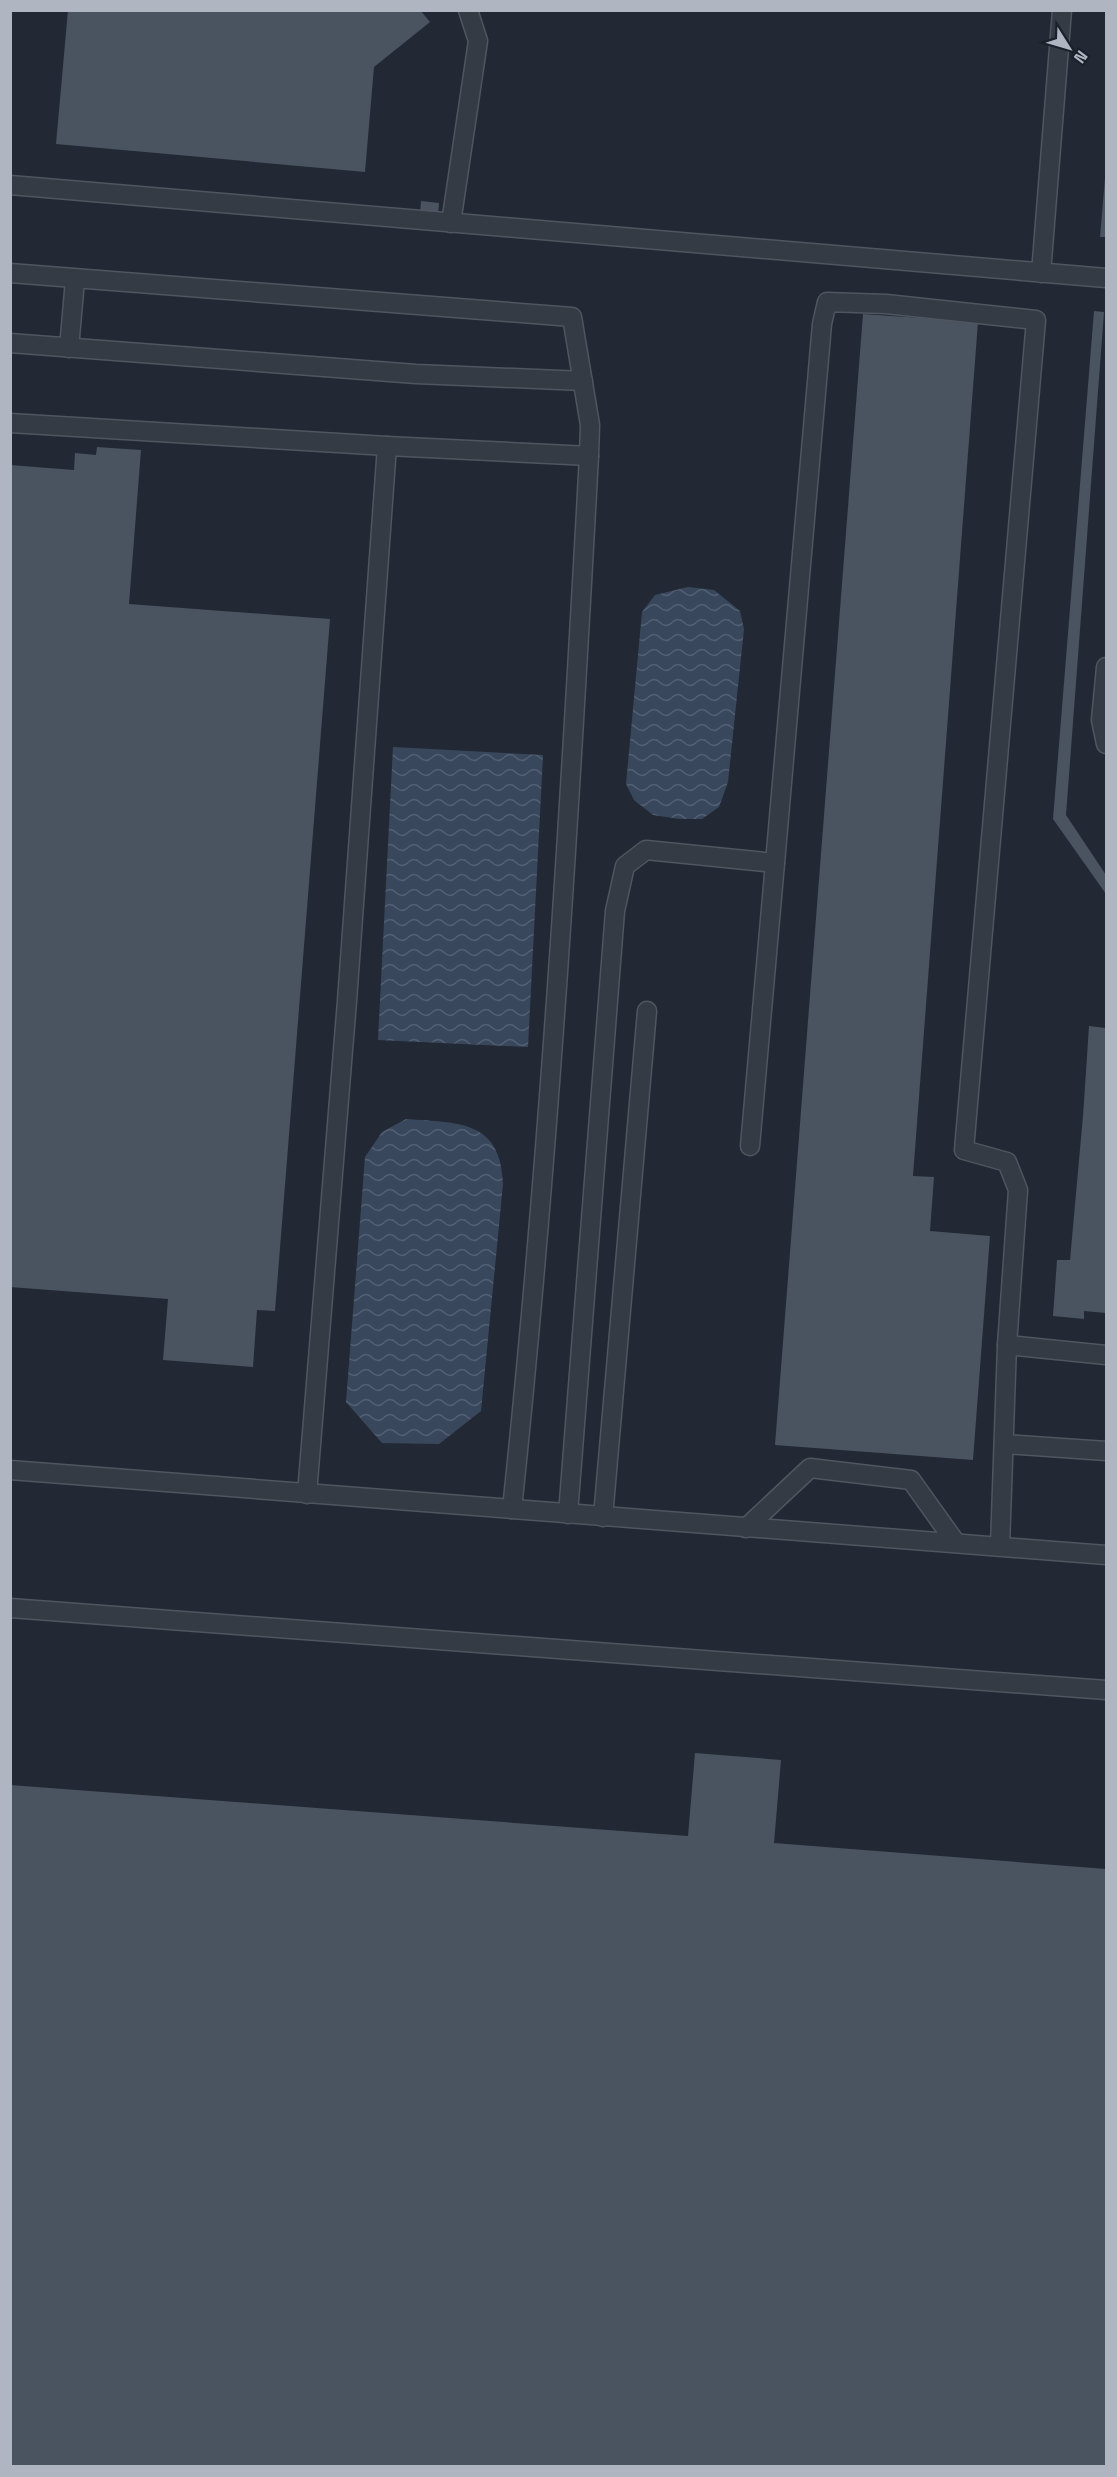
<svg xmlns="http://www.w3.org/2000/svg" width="1117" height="2477" font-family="'Space Grotesk',sans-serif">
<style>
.water{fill:url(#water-waves)}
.building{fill:#4a5360}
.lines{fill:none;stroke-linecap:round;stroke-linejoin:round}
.service-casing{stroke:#4f5660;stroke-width:21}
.service{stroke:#353b45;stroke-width:18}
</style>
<defs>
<pattern id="water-waves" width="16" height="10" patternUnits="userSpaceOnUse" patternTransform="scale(1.5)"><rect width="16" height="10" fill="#39475d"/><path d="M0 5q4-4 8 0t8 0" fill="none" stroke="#535f73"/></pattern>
</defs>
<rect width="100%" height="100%" fill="#222934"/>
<!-- water -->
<g class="water">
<path d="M688 587 714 590 740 611 744 629 728 782 719 807 702 819H680L653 815 634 800 626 784 642 612 655 595Z"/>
<path d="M393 747 543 755 528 1047 378 1040Z"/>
<path d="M406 1119C457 1123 501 1119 503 1184L481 1411 439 1444 382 1443 346 1402 365 1157 382 1132Z"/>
</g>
<!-- building -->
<g class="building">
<path d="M68 10H420L430 22 374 67 365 172 56 144Z"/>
<path d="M1105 178H1106V237H1100Z"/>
<path d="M421 201 439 203 438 217 420 215Z"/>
<path d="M1094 311 1104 312 1066 815 1106 875V894L1053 819Z"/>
<path d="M863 314 978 322 913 1176 934 1177 930 1231 990 1236 973 1460 775 1445Z"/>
<path d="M97 447 141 450 129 604 330 619 275 1311 257 1310 253 1367 163 1360 168 1299 10 1287V465L74 470 75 453 96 455Z"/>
<path d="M1089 1026 1106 1028V1313L1084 1311V1319L1053 1316 1057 1260H1070L1083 1116Z"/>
<path d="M695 1753 781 1760 774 1843 1106 1869V2466H10V1785L688 1836Z"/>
</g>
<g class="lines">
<defs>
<g id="service">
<path d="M10 185 1106 278"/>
<path d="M451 223 478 41 468 10"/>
<path d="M10 273 572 317 590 425 589 456C570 807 549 1159 512 1509"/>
<path d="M1041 273 1062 10"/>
<path d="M10 343 416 374 583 381"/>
<path d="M69 348 75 280"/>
<path d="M10 423 387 446 347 1001 307 1494"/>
<path d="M387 446 589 456"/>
<path d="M1106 667 1101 720 1106 744"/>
<path d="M750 1146 775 863"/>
<path d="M1004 1444 1106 1451"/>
<path d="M10 1470 1106 1555"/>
<path d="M568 1514 615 911 625 866 646 850 775 863 822 324 827 302 886 304 1036 320 964 1150 1007 1162 1018 1190 1007 1345"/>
<path d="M603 1517 647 1011"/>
<path d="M746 1528 810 1468 911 1480 956 1543"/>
<path d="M1000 1546 1007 1345 1106 1355"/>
<path d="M10 1608 1106 1690"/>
</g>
</defs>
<!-- service casing -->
<use href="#service" class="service-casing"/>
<!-- service -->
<use href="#service" class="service"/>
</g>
<!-- border -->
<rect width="1117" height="2477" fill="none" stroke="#afb6c2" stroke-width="24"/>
<!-- north arrow -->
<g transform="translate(1069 48) rotate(127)" stroke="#1b212a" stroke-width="4.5" paint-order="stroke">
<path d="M0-4.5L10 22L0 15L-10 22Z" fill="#afb6c2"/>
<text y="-9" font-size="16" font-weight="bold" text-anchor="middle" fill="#afb6c2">N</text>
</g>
</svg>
